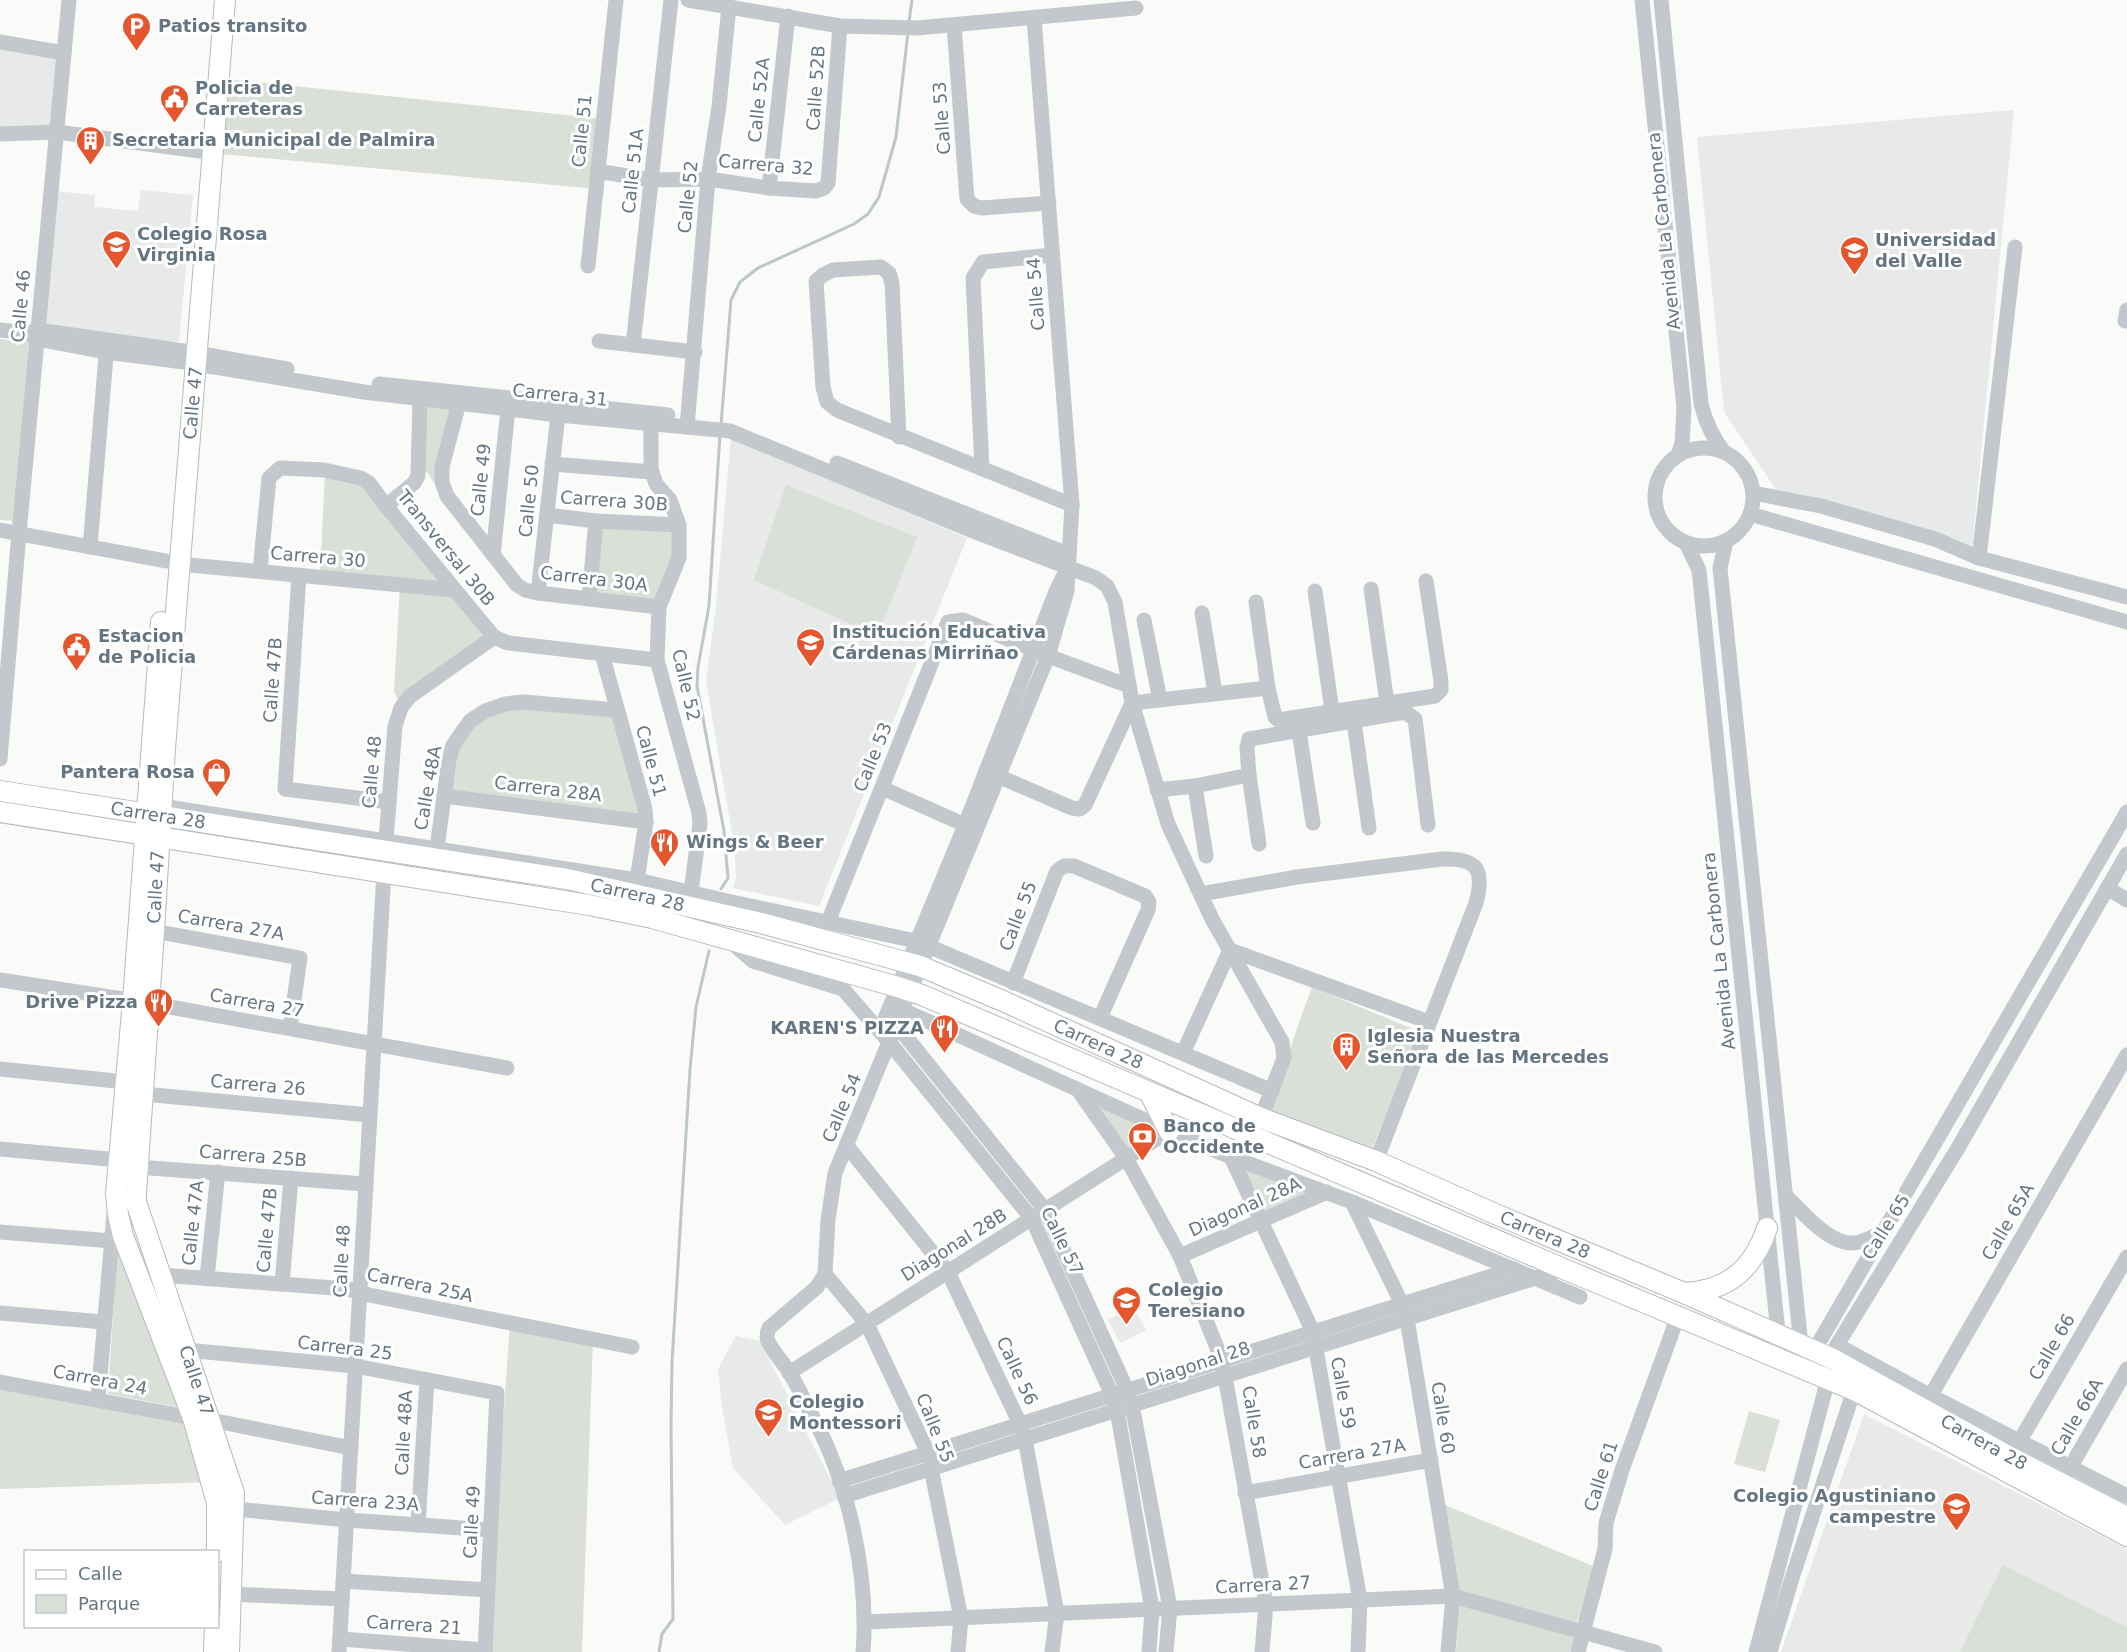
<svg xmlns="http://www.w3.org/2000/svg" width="2127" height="1652" font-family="'DejaVu Sans',sans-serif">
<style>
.built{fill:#e8e9e9}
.green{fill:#dadfd7}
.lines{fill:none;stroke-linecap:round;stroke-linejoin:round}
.stream{stroke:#bbc7cb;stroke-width:3}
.major-casing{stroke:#b5babe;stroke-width:22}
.minor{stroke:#c3c8cc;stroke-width:15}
.major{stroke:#fff;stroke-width:20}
.labels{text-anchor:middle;stroke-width:6;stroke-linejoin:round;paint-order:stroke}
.poi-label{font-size:18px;font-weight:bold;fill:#657683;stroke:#fff;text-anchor:start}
.street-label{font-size:18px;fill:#657683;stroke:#fff}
</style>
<rect width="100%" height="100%" fill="#fafaf8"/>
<!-- built -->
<g class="built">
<path d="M0 42 64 53 57 132 0 134Z"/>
<path d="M2014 110 1972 549 1777 491 1724 412 1697 137Z"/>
<path d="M141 190 193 195 179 342 41 329 53 191 95 195 94 207 138 211Z"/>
<path d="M731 437 967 538 819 906 733 888 736 877 734 845 706 681 716 606Z"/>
<path d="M1133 1307 1146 1330 1120 1343 1108 1320Z"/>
<path d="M736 1336 760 1341 840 1498 785 1525 733 1468 722 1407 718 1369Z"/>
<path d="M1864 1414 2127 1549V1652H1781Z"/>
</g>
<!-- green -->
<g class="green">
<path d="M228 79 603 119 596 189 222 154Z"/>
<path d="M0 339 32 342 15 521 0 520Z"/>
<path d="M420 399 459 403 442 482 434 483 427 472 418 476Z"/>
<path d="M325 473 356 480 375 494 452 589 320 575Z"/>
<path d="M786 485 917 537 877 636 754 580Z"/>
<path d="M597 521 679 525V558L659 607 589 599Z"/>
<path d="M400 585 454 591 491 637 400 704 394 692Z"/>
<path d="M505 704 617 710 646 822 444 796 449 760 470 721Z"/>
<path d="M1312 987 1420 1032 1370 1153 1268 1115C1283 1072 1296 1029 1312 987Z"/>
<path d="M1093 1100 1157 1133 1127 1151Z"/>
<path d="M1243 1166 1312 1192 1267 1215Z"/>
<path d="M118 1237 182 1408 108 1394Z"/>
<path d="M510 1323 593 1339 582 1652H487Z"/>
<path d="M0 1383 193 1418 211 1482 0 1489Z"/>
<path d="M1749 1411 1780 1420 1765 1472 1734 1464Z"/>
<path d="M1440 1503 1596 1567 1576 1626 1456 1589Z"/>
<path d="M2003 1565 2127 1627V1652H1960Z"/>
<path d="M1460 1605 1575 1637 1570 1652H1456Z"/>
</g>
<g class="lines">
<!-- stream -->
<g class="stream">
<path d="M909 22 912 0"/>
<path d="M721 425 731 300 740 282 758 268 854 224 868 214 879 197 896 137 908 32"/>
<path d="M720 434 709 606 698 667 697 686 724 831 728 878 721 889"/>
<path d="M659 1652 662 1634 673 1619 671 1426 672 1362 690 1069 696 1007 709 951"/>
</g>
<defs>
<g id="major">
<path id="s1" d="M225 0 165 748 154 931 136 1193V1202L234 1493 229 1652"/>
<path d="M161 622 133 1001 116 1194 118 1214 123 1236 193 1418 217 1503V1552"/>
<path id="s2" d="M0 791 567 879 761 923 920 966 1003 1001 1261 1118 1376 1161 1493 1213 1684 1293 1833 1359 2010 1457 2127 1517"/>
<path d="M0 812 589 905 652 918 898 987 922 995 1564 1269 1854 1390 2127 1536"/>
<path d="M1149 1092 1169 1131"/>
<path d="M1684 1293C1728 1291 1753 1269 1767 1228"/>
<path d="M214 1652 215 1626"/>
</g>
</defs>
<!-- major casing -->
<use href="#major" class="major-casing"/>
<!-- minor -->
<g class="minor">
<path d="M688 0 840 26 917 28 1136 8"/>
<path d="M1642 0 1684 408 1682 443 1678 455"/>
<path d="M1661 0 1701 404C1706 423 1712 437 1724 452"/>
<path d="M954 25 967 199 974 206 982 208 1049 203"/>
<path d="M0 42 64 53"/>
<path d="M0 134 57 132 200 151"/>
<path d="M597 171 652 180 708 179 769 188 816 191 824 188 828 183 840 26"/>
<path d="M769 188 788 16"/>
<path d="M588 266 616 0"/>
<path d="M2125 321 2127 310"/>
<path d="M0 330 28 333 38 330 191 352 287 369"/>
<path d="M28 333 37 339 106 352 184 362 364 392 558 415 730 431 973 531 1096 578 1107 586 1115 602 1132 703 1168 824 1212 919 1282 1042 1284 1058 1261 1118"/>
<path d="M599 341 695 352"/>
<path d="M633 345 671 0"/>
<path d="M379 384 668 415"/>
<path d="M459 403 442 467V482L447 496 517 585 525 590 538 593 659 607"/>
<path d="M651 423V469L656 484 670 500 679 525V558L659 607 657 660 699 813 700 824 691 892"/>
<path d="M687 427 708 179 719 106 729 6"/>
<path d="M899 437 892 283 889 273 881 267 833 270 823 275 816 281 823 387 827 402 837 410 1072 505"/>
<circle cx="1704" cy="497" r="49"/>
<path d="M837 463 1068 554"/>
<path d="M552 464 652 472"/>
<path d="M982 469 973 278 983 262 1052 255"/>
<path d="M1753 493 1821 506 1935 539 1979 558 2127 597"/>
<path d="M386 506 414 483 418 476 420 399"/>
<path d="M1750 514 2127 622"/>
<path d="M547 515 596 521 679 525"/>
<path d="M0 530 166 561"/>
<path d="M1726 541 1720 568 1801 1345"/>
<path d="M1686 543 1699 570 1779 1342"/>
<path d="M90 547 107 344"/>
<path d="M493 555 508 409"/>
<path d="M1979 558 2015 247"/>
<path d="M179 564 454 590"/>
<path d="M260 571 269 478 280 468 324 470 361 478 369 483 386 506 494 637 508 643 657 660"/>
<path d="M299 575 285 789 389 802"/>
<path d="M1371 589 1387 703"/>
<path d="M1315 591 1332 711"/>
<path d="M538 593 558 415"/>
<path d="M589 599 596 521"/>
<path d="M1256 602 1268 688"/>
<path d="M1202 613 1215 693"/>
<path d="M1144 620 1160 700"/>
<path d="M602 654 645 809 646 822 637 880"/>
<path d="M1354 722 1369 828"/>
<path d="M1299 731 1313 823"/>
<path d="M0 759 19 533 69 0"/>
<path d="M986 771 1072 808 1080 809 1085 805 1132 703 1268 688 1275 717 1278 720 1435 696 1441 690V681L1426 581"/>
<path d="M1249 775 1259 844"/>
<path d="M1195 786 1206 856"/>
<path d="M882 788 972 828"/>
<path d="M1157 790 1195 786 1249 775 1247 748 1249 739 1405 712 1415 719 1428 825"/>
<path d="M444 796 646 822"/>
<path d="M161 806 637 880 727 901 916 941 1272 1091"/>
<path d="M386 840 395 726 401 708 409 697 494 637"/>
<path d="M437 848 449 760 453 745 470 721 485 711 505 704 523 702 617 710"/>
<path d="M2107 888 2127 900"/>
<path d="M1201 894 1297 877 1442 859C1477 858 1485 869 1476 903L1376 1161"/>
<path d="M828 922 948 622 963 620 1048 656 1129 686"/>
<path d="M154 931 300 958 290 1028"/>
<path d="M731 942 753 961 843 989 890 1043 1032 1219 1112 1395 1117 1410 1152 1609 1149 1652"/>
<path d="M0 980 142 1002 507 1068"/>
<path d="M1013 983 1057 871 1064 866H1074L1145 896 1149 902 1148 910 1100 1018"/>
<path d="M903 1010 1169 1131 1231 1157 1352 1202 1580 1297"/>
<path d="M887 1013 1045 1210 1127 1390 1132 1405 1170 1608 1166 1652"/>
<path d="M884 1021 965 825 1057 589 1066 571"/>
<path d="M1183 1053 1230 950 1429 1022"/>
<path d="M0 1069 125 1082"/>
<path d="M1080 1093 1126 1158 1180 1256 1222 1360 1266 1604 1262 1652"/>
<path d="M143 1094 369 1115"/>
<path d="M847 1146 948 1272 1020 1424 1025 1439 1057 1613 1052 1652"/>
<path d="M0 1149 119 1160"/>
<path d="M1231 1157 1313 1332 1360 1600 1358 1652"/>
<path d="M137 1167 365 1184"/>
<path d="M1786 1196C1802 1211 1829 1245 1854 1243 1864 1242 1875 1236 1884 1231"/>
<path d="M1352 1202 1402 1304 1407 1319 1453 1596 1448 1652"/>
<path d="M0 1232 112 1241"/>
<path d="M1180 1256 1327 1192"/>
<path d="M825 1274 867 1324 928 1453 961 1618 958 1652"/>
<path d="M161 1275 348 1289 369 1295 632 1347"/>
<path d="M207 1278 218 1172"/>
<path d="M282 1284 291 1178"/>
<path d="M0 1313 103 1322"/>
<path d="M1837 1345 1931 1396 2127 1496"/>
<path d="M186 1350 355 1366 497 1393 485 1652"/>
<path d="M1814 1351 2127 812"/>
<path d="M789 1373 1169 1131"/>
<path d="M0 1382 193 1418"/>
<path d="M98 1399 114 1214"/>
<path d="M1923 1409 2127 1055"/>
<path d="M211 1420 351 1448"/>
<path d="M2015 1449 2127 1257"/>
<path d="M2067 1473 2127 1369"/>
<path d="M839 1481 1514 1269"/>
<path d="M1245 1493 1431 1460"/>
<path d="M844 1496 1564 1269"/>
<path d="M235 1509 347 1520 491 1530"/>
<path d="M418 1525 427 1380"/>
<path d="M343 1581 488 1590"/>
<path d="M231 1594 342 1599"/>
<path d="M865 1622 1453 1596 1655 1652"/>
<path d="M340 1639 485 1650"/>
<path d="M339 1652 384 872"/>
<path d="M863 1652C869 1576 849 1484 813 1417 805 1402 798 1386 789 1372 783 1362 773 1352 768 1341 766 1337 767 1333 769 1328L817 1287 825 1274 828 1220 835 1173 1048 656 1067 591 1072 505 1034 18"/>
<path d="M1578 1652 1605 1549 1606 1523 1622 1470 1678 1316"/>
<path d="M1756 1652 1837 1345 1958 1148 2127 854"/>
<path d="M1770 1652 1792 1578 1857 1381"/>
</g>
<!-- major -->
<use href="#major" class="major"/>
</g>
<!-- icons -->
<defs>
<symbol id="parking-pin" viewBox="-11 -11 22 30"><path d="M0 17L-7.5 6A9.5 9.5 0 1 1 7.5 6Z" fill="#e4572e" stroke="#fff"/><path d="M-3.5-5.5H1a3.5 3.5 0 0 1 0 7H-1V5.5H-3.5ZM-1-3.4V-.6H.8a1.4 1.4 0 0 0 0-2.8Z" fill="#fff"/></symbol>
<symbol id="civic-pin" viewBox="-11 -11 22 30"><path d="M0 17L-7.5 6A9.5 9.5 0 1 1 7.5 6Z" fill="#e4572e" stroke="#fff"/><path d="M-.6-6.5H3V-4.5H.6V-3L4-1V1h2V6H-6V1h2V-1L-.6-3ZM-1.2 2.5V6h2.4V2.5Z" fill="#fff"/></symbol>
<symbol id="building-pin" viewBox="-11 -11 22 30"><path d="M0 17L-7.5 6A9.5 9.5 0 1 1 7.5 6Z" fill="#e4572e" stroke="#fff"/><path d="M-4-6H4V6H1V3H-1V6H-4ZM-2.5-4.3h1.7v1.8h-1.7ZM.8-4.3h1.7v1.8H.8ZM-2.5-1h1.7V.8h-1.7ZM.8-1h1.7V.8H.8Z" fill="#fff"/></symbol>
<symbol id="school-pin" viewBox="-11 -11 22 30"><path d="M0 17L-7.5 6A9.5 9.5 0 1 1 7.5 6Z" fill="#e4572e" stroke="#fff"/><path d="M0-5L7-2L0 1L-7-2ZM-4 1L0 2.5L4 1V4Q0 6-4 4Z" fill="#fff"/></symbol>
<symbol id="university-pin" viewBox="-11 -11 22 30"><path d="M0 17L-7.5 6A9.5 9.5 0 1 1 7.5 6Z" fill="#e4572e" stroke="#fff"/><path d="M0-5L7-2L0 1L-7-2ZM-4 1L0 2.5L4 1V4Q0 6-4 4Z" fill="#fff"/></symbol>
<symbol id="shop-pin" viewBox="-11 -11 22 30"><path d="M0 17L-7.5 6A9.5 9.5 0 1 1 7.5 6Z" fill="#e4572e" stroke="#fff"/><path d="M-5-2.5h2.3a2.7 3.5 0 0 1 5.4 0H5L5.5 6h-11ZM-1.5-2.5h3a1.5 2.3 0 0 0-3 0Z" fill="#fff"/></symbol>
<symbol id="restaurant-pin" viewBox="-11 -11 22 30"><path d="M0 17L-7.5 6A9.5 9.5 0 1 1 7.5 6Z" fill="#e4572e" stroke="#fff"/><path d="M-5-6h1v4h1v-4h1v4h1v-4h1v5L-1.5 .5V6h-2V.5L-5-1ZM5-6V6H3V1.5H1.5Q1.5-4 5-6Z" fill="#fff"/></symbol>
<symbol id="bank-pin" viewBox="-11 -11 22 30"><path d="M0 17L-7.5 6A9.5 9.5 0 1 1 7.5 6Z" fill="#e4572e" stroke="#fff"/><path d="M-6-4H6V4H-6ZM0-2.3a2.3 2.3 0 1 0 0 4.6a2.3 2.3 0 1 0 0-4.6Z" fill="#fff"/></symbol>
</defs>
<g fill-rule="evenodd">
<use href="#parking-pin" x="120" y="10" width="33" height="45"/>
<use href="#civic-pin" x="158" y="82" width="33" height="45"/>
<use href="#building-pin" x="74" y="124" width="33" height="45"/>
<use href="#school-pin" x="100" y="228" width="33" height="45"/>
<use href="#university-pin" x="1838" y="234" width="33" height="45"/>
<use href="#school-pin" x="794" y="626" width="33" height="45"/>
<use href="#civic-pin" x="60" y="630" width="33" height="45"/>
<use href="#shop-pin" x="200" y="756" width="33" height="45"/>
<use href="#restaurant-pin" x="648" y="826" width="33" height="45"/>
<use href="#restaurant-pin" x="142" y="986" width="33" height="45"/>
<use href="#restaurant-pin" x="928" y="1012" width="33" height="45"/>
<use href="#building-pin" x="1330" y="1030" width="33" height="45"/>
<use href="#bank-pin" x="1126" y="1120" width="33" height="45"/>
<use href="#school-pin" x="1110" y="1284" width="33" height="45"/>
<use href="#school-pin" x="752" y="1396" width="33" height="45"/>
<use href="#school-pin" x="1940" y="1490" width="33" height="45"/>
</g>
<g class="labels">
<!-- poi labels -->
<g class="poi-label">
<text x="158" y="32">Patios transito</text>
<text x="195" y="94">Policia de<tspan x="195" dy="21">Carreteras</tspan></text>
<text x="112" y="146">Secretaria Municipal de Palmira</text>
<text x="137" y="240">Colegio Rosa<tspan x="137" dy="21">Virginia</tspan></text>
<text x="1875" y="246">Universidad<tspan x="1875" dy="21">del Valle</tspan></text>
<text x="832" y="638">Institución Educativa<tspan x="832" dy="21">Cárdenas Mirriñao</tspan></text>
<text x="98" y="642">Estacion<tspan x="98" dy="21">de Policia</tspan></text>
<text x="195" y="778" text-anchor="end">Pantera Rosa</text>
<text x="686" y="848">Wings &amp; Beer</text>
<text x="138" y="1008" text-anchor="end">Drive Pizza</text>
<text x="924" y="1034" text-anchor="end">KAREN'S PIZZA</text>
<text x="1367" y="1042">Iglesia Nuestra<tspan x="1367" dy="21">Señora de las Mercedes</tspan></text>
<text x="1163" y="1132">Banco de<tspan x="1163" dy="21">Occidente</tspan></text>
<text x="1148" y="1296">Colegio<tspan x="1148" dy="21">Teresiano</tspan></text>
<text x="789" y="1408">Colegio<tspan x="789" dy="21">Montessori</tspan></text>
<text x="1936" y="1502" text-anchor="end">Colegio Agustiniano<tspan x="1936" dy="21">campestre</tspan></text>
</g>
<!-- street labels -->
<g class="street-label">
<text transform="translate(816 88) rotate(-86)" y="6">Calle 52B</text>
<text transform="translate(759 100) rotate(-84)" y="6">Calle 52A</text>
<text transform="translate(942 118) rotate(-94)" y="6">Calle 53</text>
<text transform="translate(582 131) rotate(-84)" y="6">Calle 51</text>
<text transform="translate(766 165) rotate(5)" y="6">Carrera 32</text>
<text transform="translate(633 171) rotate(-84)" y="6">Calle 51A</text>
<text transform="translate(688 197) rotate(-84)" y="6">Calle 52</text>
<text transform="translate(1664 231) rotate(-96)" y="6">Avenida La Carbonera</text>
<text transform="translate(1036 294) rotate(-94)" y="6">Calle 54</text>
<text transform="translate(21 306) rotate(-85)" y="6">Calle 46</text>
<text transform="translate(560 395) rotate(6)" y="6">Carrera 31</text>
<text transform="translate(193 403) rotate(-85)" y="6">Calle 47</text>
<text transform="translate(481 480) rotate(-84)" y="6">Calle 49</text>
<text transform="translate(529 501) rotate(-84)" y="6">Calle 50</text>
<text transform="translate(614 501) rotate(4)" y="6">Carrera 30B</text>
<text transform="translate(446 548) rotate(51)" y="6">Transversal 30B</text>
<text transform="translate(318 557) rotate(5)" y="6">Carrera 30</text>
<text transform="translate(594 579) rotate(7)" y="6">Carrera 30A</text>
<text transform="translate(273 680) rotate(-86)" y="6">Calle 47B</text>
<text transform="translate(686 685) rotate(77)" y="6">Calle 52</text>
<text transform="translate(873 757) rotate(-68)" y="6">Calle 53</text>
<text transform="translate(651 761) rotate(75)" y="6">Calle 51</text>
<text transform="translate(372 772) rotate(-85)" y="6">Calle 48</text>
<text transform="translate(428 788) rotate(-80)" y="6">Calle 48A</text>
<text transform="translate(548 789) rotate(7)" y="6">Carrera 28A</text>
<text dy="6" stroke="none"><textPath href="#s2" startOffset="160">Carrera 28</textPath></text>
<text transform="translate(156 887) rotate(-87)" y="6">Calle 47</text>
<text dy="6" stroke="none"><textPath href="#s2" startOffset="646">Carrera 28</textPath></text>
<text transform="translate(1018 916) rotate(-69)" y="6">Calle 55</text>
<text transform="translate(231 925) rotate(10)" y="6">Carrera 27A</text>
<text transform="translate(1719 951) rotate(-96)" y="6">Avenida La Carbonera</text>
<text transform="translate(257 1003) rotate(10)" y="6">Carrera 27</text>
<text dy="6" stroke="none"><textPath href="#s2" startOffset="1132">Carrera 28</textPath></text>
<text transform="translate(258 1085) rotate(5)" y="6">Carrera 26</text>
<text transform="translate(842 1108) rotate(-67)" y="6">Calle 54</text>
<text transform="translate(253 1156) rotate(5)" y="6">Carrera 25B</text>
<text transform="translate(1245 1207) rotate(-24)" y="6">Diagonal 28A</text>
<text transform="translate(2008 1222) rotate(-60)" y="6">Calle 65A</text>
<text transform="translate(193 1223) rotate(-84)" y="6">Calle 47A</text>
<text transform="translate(1886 1227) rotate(-58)" y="6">Calle 65</text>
<text transform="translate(267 1230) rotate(-85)" y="6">Calle 47B</text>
<text dy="6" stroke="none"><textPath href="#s2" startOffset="1618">Carrera 28</textPath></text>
<text transform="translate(1062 1241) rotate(64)" y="6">Calle 57</text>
<text transform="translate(954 1245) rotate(-32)" y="6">Diagonal 28B</text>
<text transform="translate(342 1261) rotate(-87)" y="6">Calle 48</text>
<text transform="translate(420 1285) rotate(12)" y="6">Carrera 25A</text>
<text transform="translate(2052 1347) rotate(-60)" y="6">Calle 66</text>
<text transform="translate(345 1348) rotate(7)" y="6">Carrera 25</text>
<text transform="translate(1198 1364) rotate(-18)" y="6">Diagonal 28</text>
<text transform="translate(1017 1371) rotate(65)" y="6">Calle 56</text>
<text transform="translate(100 1380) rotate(11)" y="6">Carrera 24</text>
<text dy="6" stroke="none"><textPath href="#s1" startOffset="1394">Calle 47</textPath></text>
<text transform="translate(1343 1393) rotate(80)" y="6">Calle 59</text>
<text transform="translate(2077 1417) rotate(-60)" y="6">Calle 66A</text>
<text transform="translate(1443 1418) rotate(81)" y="6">Calle 60</text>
<text transform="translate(1254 1422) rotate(81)" y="6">Calle 58</text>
<text transform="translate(935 1428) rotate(68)" y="6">Calle 55</text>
<text transform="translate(404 1433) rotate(-87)" y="6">Calle 48A</text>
<text dy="6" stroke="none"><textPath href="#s2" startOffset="2104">Carrera 28</textPath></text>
<text transform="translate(1352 1454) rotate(-10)" y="6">Carrera 27A</text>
<text transform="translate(1601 1476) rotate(-72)" y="6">Calle 61</text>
<text transform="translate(365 1501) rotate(4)" y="6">Carrera 23A</text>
<text transform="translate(472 1522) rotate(-87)" y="6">Calle 49</text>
<text transform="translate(1263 1585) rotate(-3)" y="6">Carrera 27</text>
<text transform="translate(414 1625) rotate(4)" y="6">Carrera 21</text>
</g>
</g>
<!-- legend -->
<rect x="24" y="1550" width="195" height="78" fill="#ffffff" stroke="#c1c8cd" stroke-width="1.5"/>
<rect x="36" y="1570" width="30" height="9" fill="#ffffff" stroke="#c1c8cd" stroke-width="1.5"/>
<text x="78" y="1580" font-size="18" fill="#657683">Calle</text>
<rect x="36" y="1595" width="30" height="18" fill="#dadfd7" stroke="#c1c8cd" stroke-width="1.5"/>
<text x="78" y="1610" font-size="18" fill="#657683">Parque</text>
</svg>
